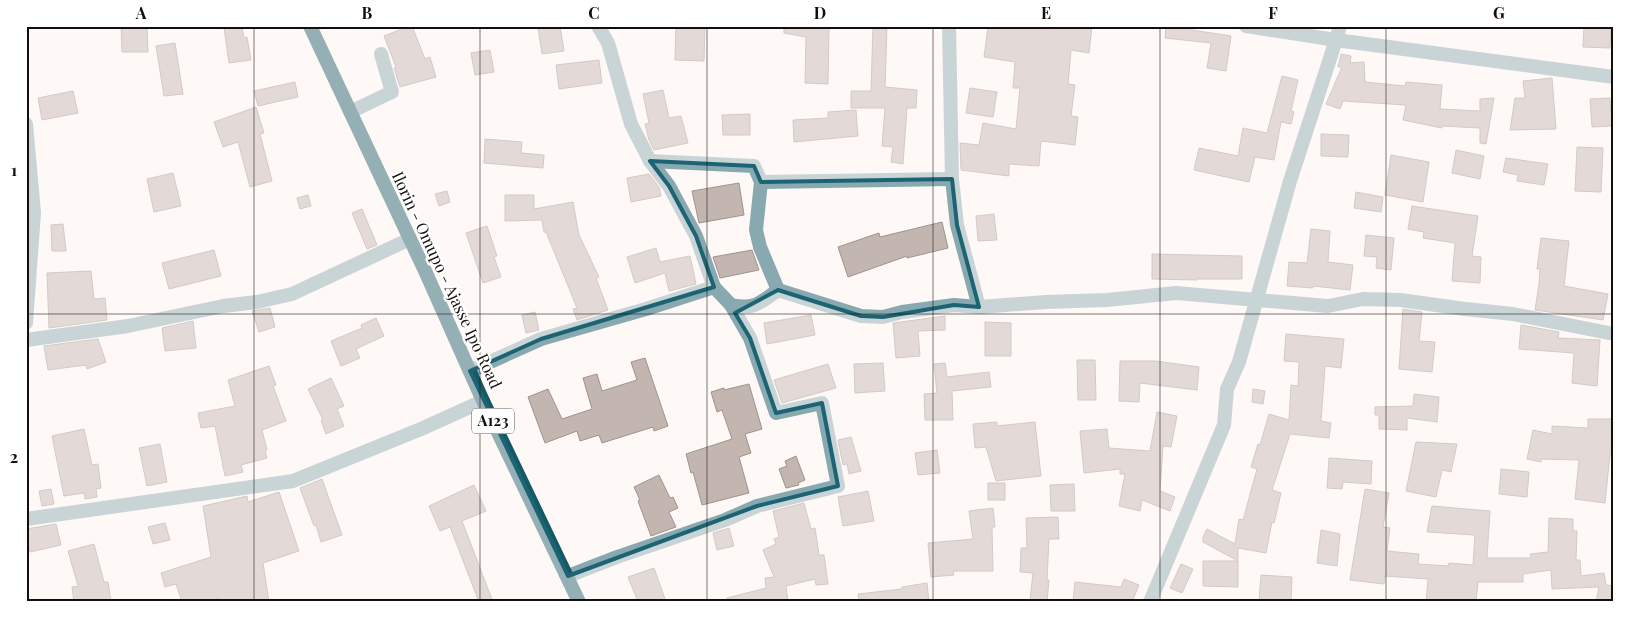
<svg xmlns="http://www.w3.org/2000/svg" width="1640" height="628" font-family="'Playfair Display',serif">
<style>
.building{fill:#c3b6b1;stroke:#a0938e}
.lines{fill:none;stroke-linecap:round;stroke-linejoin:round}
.minor{stroke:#89a9b1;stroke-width:14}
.trunk{stroke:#165966;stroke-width:14}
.marked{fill:none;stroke:#1c6473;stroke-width:4;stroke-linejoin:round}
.grid{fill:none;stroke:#130f0d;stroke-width:1;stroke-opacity:0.55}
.labels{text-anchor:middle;stroke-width:4.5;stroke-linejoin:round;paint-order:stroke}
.shield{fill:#fff;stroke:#5a5756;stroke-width:1}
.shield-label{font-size:15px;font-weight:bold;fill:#130f0d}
.street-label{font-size:16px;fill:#130f0d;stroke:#fff}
.neatline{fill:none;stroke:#130f0d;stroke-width:2}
.grid-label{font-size:16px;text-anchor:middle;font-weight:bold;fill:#130f0d}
</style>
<rect width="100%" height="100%" fill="#fef8f6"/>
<!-- building -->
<g class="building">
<path d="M121 26H147L148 52H122Z"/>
<path d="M233 26H242L244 38 247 37 251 60 229 63 224 28Z"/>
<path d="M409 26H412L425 59 430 57 436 77 400 87 394 68 396 67 384 36Z"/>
<path d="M553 26H560L564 51 542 54 538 28Z"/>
<path d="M676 26H705L704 61 675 60Z"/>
<path d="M784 26H829L828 84 805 83 806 37 784 33Z"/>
<path d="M873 26H887L885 87 917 90 916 108H907L903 164 891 162 893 147 882 146 885 108H851V91H871Z"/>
<path d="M988 26H1026L1055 29 1056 26H1092L1089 53 1071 50 1068 84 1075 85 1071 116 1078 117 1075 145 1041 141 1039 166 1009 164V176L961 170 960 143 979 145 983 123 1016 129 1020 88H1013L1015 62 984 57Z"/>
<path d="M1166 26 1192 27V30L1231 36 1226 71 1207 68 1211 43 1165 38Z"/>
<path d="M1584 26H1611L1610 48 1583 47Z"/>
<path d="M175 43 183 94 164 96 156 46Z"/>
<path d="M490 50 494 72 475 75 471 53Z"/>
<path d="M1341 54 1351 56 1350 63 1364 62 1365 82 1405 86 1406 82 1442 85 1440 109 1480 111V99L1494 98 1486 144 1480 143V128L1442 126V128L1403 120 1406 105 1343 101 1340 109 1326 104 1342 67H1338Z"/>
<path d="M599 60 602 83 559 89 556 65Z"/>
<path d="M1282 76 1298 80 1291 111 1294 112 1291 124 1281 122 1274 160 1255 157 1249 182 1194 170 1199 148 1238 156 1243 128 1267 133Z"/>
<path d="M1552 78 1556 129 1510 130 1515 98H1525L1523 81Z"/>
<path d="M295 82 298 97 258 106 254 91Z"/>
<path d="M970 88 997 92 993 117 966 113Z"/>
<path d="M663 90 669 118 681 116 688 143 654 150 649 140 645 124 649 123 643 94Z"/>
<path d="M73 91 78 113 42 120 38 98Z"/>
<path d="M1610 98 1612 126 1592 127 1590 99Z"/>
<path d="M256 107 264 133 260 134 272 181 250 187 238 142 223 147 214 122Z"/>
<path d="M856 110 858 136 794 142 793 120 828 118V112Z"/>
<path d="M750 114V135H723L722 115Z"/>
<path d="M1321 134 1349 135 1348 157 1321 156Z"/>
<path d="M485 139 522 142 521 153 544 155 543 168 484 163Z"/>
<path d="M1577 147 1603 148 1601 192 1575 191Z"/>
<path d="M1456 150 1484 156 1480 179 1452 173Z"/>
<path d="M1391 155 1429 162 1423 202 1385 195Z"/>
<path d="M1506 158 1548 164 1544 185 1517 181 1518 175 1503 172Z"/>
<path d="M173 173 181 206 154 212 147 179Z"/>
<path d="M649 174 659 187 661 196 631 202 627 178Z"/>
<path d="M739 183 744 215 699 223 692 191Z"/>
<path d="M447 191 450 202 439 206 435 194Z"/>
<path d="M1356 192 1383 197 1381 212 1354 208Z"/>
<path d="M308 195 311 206 300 209 297 198Z"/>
<path d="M505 195H534V209L573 202 579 235 599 277 596 278 608 310 577 320 573 309 577 308 546 232H544L542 220 505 221Z"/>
<path d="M1412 206 1478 216 1472 256 1481 257 1480 283 1452 281 1455 243 1423 238 1424 232 1408 229Z"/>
<path d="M362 209 377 245 367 249 352 213Z"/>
<path d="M994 214 997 240 978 241 976 216Z"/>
<path d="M942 222 948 248 907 258V256L848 277 838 247 879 233 880 237Z"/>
<path d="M63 224 66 251H52L51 225Z"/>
<path d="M487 226 497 256 494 257 501 277 483 283 466 233Z"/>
<path d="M1311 229 1330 231 1328 262 1353 265 1350 290 1313 286V288L1287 286 1289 262 1307 263Z"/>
<path d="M1366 235 1394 238 1391 270 1376 268 1377 257 1364 256Z"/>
<path d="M1541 238 1569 241 1564 286 1608 294 1603 320 1535 310 1539 284 1540 269H1537Z"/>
<path d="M656 248 660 262 690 256 696 284 669 291 665 273 635 283 627 257Z"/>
<path d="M214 250 221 276 169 289 162 263Z"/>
<path d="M752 250 759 270 720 278 713 257Z"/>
<path d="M1152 254 1242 256V279H1197V280L1152 279Z"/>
<path d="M91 271 94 299 105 298 107 320 49 328 47 273Z"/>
<path d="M270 308 275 327 259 332 252 311Z"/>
<path d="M1403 309 1422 312 1419 341 1435 342 1432 372 1399 369Z"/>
<path d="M535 312 539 330 526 333 522 315Z"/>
<path d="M811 315 815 335 767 344 764 323Z"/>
<path d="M945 316V330L918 331 920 356 896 358 893 323Z"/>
<path d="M376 318 384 336 356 349 360 358 341 366 331 341 362 328 361 325Z"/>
<path d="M193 321 196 348 165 351 162 328Z"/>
<path d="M985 322 1011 323V356H985Z"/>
<path d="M1521 325 1559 332 1558 338 1600 340 1597 386 1572 383 1574 353 1519 349Z"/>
<path d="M1286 334 1344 339 1341 368 1325 366 1321 421 1331 423 1329 438 1290 434 1272 490 1281 493 1274 523 1272 522 1266 553 1238 548V561L1203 542V537L1207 529 1235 544 1239 519 1243 520 1257 469 1251 467 1258 444 1260 445 1269 414 1289 420 1291 385 1298 386 1299 362 1284 361Z"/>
<path d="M98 339 106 362 87 369 86 365 48 370 44 346Z"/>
<path d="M645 358 668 426 654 431 653 427 602 443 599 435 580 441 577 431 545 443 528 397 548 389 562 419 592 409 583 378 597 374 602 391 637 380 631 362Z"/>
<path d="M1077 360H1095L1096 400H1078Z"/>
<path d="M1120 361H1156L1199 367 1197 390 1140 383 1139 402 1119 401Z"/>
<path d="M883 363 885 391 855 393 854 364Z"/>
<path d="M945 363 947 377 989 372 991 387 952 391 953 420H925L924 394 937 393 934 364Z"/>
<path d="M828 364 836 388 782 403 774 380Z"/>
<path d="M269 366 276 385 273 386 286 421 262 430 267 450 265 451 267 458 241 465 243 472 225 476 215 426 201 428 198 413 235 406 228 380Z"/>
<path d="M331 378 344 406 337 409 344 426 326 434 321 420H323L308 389Z"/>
<path d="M749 384 762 429 745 434 751 453 739 457 749 493 702 505 693 472 691 473 686 454 732 439 722 410 717 412 711 392 724 388V390Z"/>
<path d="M1253 389 1265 391 1263 404 1252 402Z"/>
<path d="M1414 394 1439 397 1437 422 1407 418V430L1379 429V415H1375V407L1413 406Z"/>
<path d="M1157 412 1177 416 1171 447 1163 446 1160 491 1175 497 1170 511 1142 500 1140 511 1119 506 1125 474H1120V469L1084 473 1080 431 1107 429 1109 448 1150 451Z"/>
<path d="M1588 419H1612V454H1610L1605 503 1575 499 1579 460 1541 459V462L1527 459 1533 430 1552 434V426L1588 428Z"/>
<path d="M997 422V426L1035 422 1041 476 996 481 986 447 975 448 973 424Z"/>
<path d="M84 429 92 465 98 464 101 488 96 489 97 497 85 499 84 493 64 496 52 436Z"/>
<path d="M851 437 861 471 849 474 847 464 843 465 838 440Z"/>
<path d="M1416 442 1457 444 1451 472 1442 470 1436 497 1406 491Z"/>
<path d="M160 444 167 482 147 486 139 448Z"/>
<path d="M937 450 940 473 918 475 915 453Z"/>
<path d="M796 456 805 480 798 483 799 485 786 488 779 469 787 466 785 461Z"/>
<path d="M1329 458 1372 461 1371 484 1343 482 1342 489 1327 488Z"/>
<path d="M1501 469 1529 472 1527 497 1499 494Z"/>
<path d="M659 475 670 498 673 497 678 508 669 512 676 527 651 536 638 501 640 500 634 487Z"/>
<path d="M322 479 342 535 321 542 316 525 314 526 300 488Z"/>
<rect x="988" y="483" width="17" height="17"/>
<path d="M1074 484 1075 511H1051L1050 485Z"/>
<path d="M474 485 486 511 462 521 493 602H479L450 527 440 531 429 506Z"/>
<path d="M51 489 54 504 42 506 39 491Z"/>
<path d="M1365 489 1389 493 1383 527 1390 528 1387 551 1419 554 1418 564 1448 566 1449 563 1473 565 1475 535 1427 532 1432 506 1490 511 1487 558H1531L1530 554 1548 552 1549 518 1573 519V531H1577L1576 560H1580L1581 576 1604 573 1606 585 1614 586V602H1596L1599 587 1552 589 1551 570 1523 574V582H1478L1476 602H1426L1428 579 1385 576 1384 584 1350 580Z"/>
<path d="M868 491 874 521 843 526 838 497Z"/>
<path d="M279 492 299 551 263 563 269 602H220V598L207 602H182L176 584 165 587 161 573 211 557 203 506 247 496 248 502Z"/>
<path d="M804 503 811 529 815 528 819 555H824L828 584 816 585 815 579 786 586 788 602H727V598L766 588 765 578 774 577 763 550 776 544 774 539 779 537 773 511Z"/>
<path d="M993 508 995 527H992L993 571H953L954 575 931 577 928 543 973 539 969 511Z"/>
<path d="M1058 517 1059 539H1049L1047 580H1049L1047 602 1030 600 1033 573 1020 572 1021 548H1027L1026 518Z"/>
<path d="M165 523 170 540 153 544 148 527Z"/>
<path d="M56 524 61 545 30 552 26 529Z"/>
<path d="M729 528 734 546 717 550 713 533Z"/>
<path d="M1321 530 1340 534 1337 566 1317 563Z"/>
<path d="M94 544 104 582H108L111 602H74L72 587 78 586 68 551Z"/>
<path d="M1203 561H1238V587L1203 586Z"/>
<path d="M1181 564 1193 569 1182 593 1170 588Z"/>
<path d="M654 568 665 599 656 602H638L628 577Z"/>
<path d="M1261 575 1292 577 1291 602H1259Z"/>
<path d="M1124 579 1139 585 1132 602H1073L1075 582 1121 587Z"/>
<path d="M927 583 929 602H904V600L859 602 858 594 902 589V587Z"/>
</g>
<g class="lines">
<!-- minor -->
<g class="minor">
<path d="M598 26 608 43 631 124 650 161 669 186 696 236 714 287"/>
<path d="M949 26 952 179 957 225 979 307 1046 302 1107 300 1176 293 1328 306 1363 299 1400 300 1465 309 1513 314 1614 334"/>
<path d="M1246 26 1336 40 1614 77"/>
<path d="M350 112 392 92 381 54"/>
<path d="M26 124 34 213 26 323"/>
<path d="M650 161 754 166 761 182 952 179"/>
<path d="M761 182 756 230 760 247 778 290 861 316 883 317 902 312 954 305 979 307"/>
<path d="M26 340 128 326 223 306 257 302 292 294 410 239"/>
<path d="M470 371 541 339 646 309 714 287 731 305"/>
<path d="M26 519 293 481 421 429 483 401"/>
<path d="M568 576 617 557 725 520 757 506 838 486 822 403 776 413 750 338 731 305C754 310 760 303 778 290"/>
<path d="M1150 602 1224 425 1227 389 1239 362 1290 181 1336 40 1340 26"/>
</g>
<!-- trunk -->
<path class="trunk" d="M310 26 426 273 483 401 579 602"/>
</g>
<!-- marked area -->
<path d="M0 0H1640V628H0ZM650 161 754 166 761 182 952 179 957 225 979 307 954 305 883 317 861 316 778 290 735 313 750 338 776 413 822 403 838 486 757 506 568 576 470 371 541 339 714 287 696 236 669 186Z" fill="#fef8f6" fill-opacity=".55" fill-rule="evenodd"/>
<path class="marked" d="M650 161 754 166 761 182 952 179 957 225 979 307 954 305 883 317 861 316 778 290 735 313 750 338 776 413 822 403 838 486 757 506 568 576 470 371 541 339 714 287 696 236 669 186Z"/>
<!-- grid -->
<path class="grid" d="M254 26V602M480 26V602M707 26V602M933 26V602M1160 26V602M1386 26V602M26 314H1614"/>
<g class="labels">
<!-- shield labels -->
<rect class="shield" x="472" y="408.5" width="42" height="25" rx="4"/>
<g class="shield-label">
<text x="493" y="426">A123</text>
</g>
<!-- street labels -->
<g class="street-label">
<text transform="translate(447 280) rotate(65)" y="6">Ilorin - Omupo - Ajasse Ipo Road</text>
</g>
</g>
<!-- border -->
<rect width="1640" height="628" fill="none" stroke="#ffffff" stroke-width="55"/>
<rect x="28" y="28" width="1584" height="572" class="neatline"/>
<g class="grid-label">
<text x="141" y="19">A</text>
<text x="367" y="19">B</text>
<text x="594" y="19">C</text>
<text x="820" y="19">D</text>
<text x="1046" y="19">E</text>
<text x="1273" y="19">F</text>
<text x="1499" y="19">G</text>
<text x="14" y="176">1</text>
<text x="14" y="463">2</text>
</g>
</svg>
